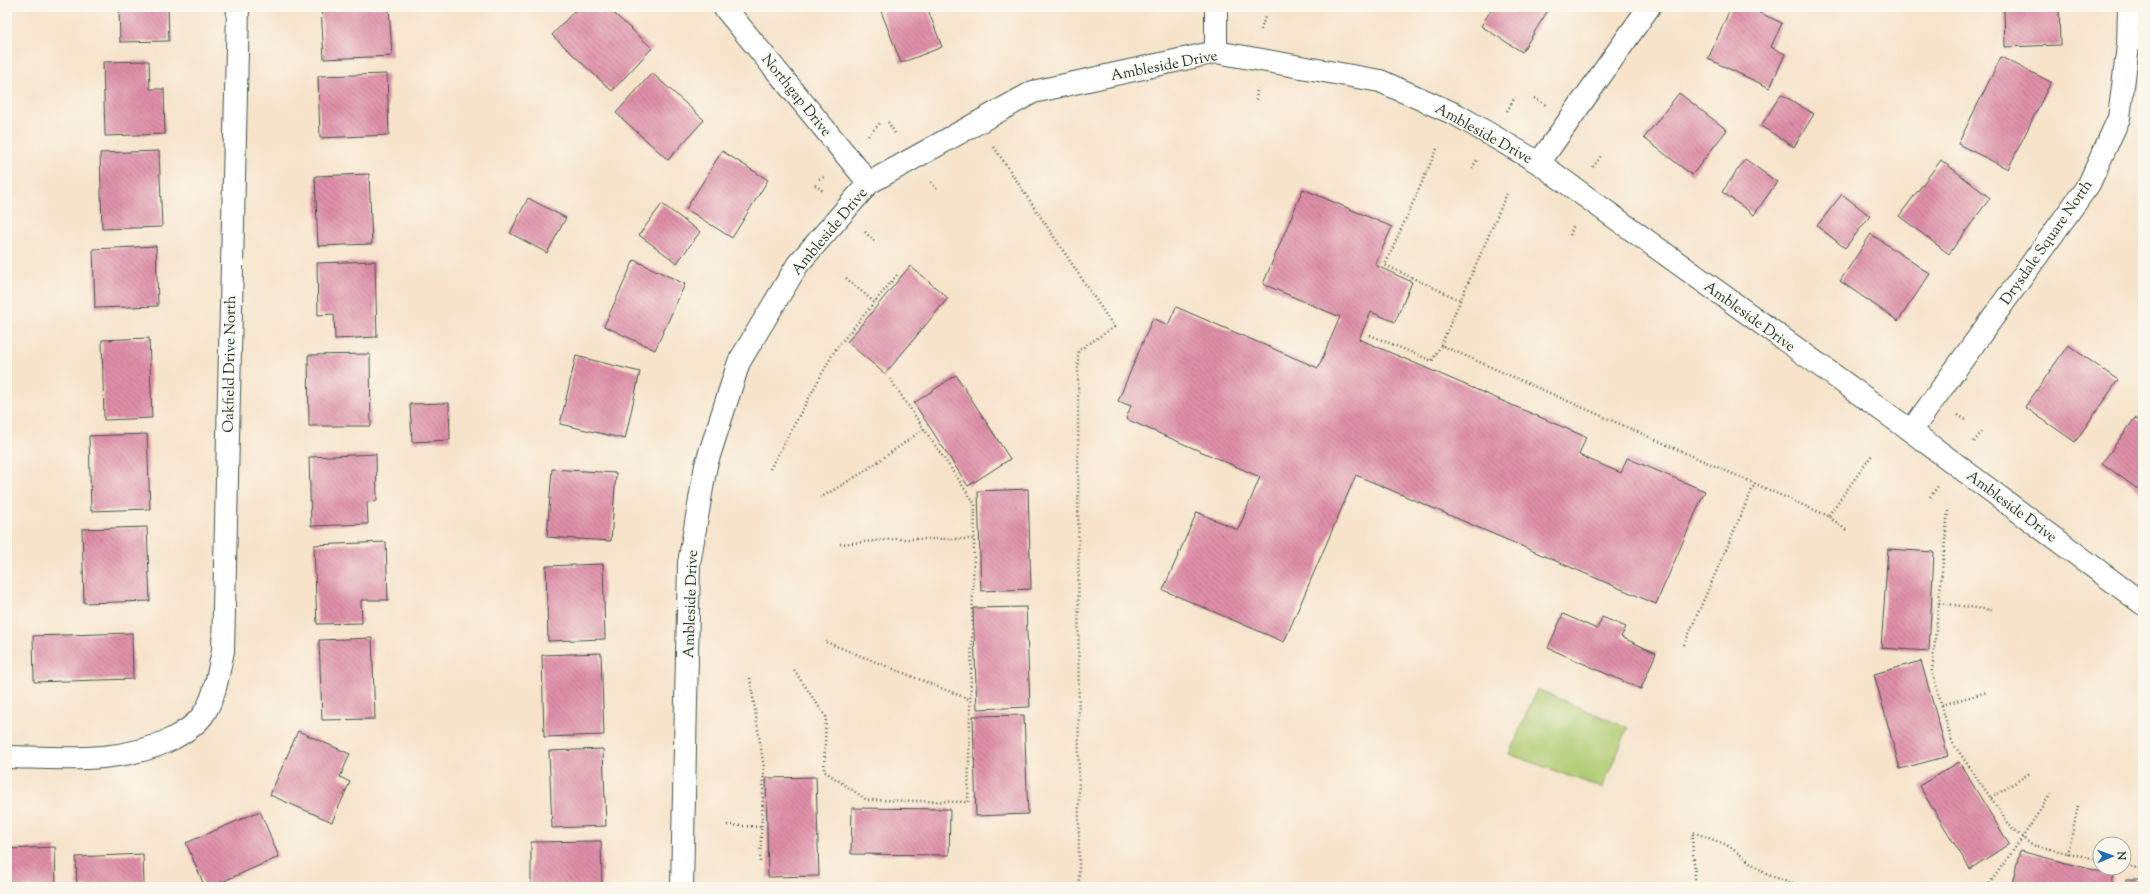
<svg xmlns="http://www.w3.org/2000/svg" width="2150" height="894" font-family="'Sorts Mill Goudy',serif">
<style>
.pitch{fill:#aeca71;stroke:#668452}
.building{fill:url(#building-back-hatch)}
.lines{fill:none;stroke-linecap:round;stroke-linejoin:round}
.street-casing{stroke:#3f564a;stroke-width:24}
.path{stroke:#3f564a;stroke-width:2.5;stroke-dasharray:1 3;stroke-linecap:butt}
.street{stroke:#fff;stroke-width:22}
.labels{text-anchor:middle;stroke-width:3;stroke-linejoin:round;paint-order:stroke}
.street-label{font-size:15px;fill:#1f3d34;stroke:#fbf7ec}
</style>
<defs>
<pattern id="building-back-hatch" width="6" height="6" patternUnits="userSpaceOnUse"><rect width="6" height="6" fill="#df8ea8"/><path d="M-1 5l2 2M0 0l6 6M5-1l2 2" fill="none" stroke="#b4758a"/></pattern>
</defs>
<rect width="100%" height="100%" fill="#fbf7ec"/>
<filter id="ink" filterUnits="userSpaceOnUse"><feTurbulence type="fractalNoise" baseFrequency=".025" numOctaves="2"/><feDisplacementMap in="SourceGraphic" scale="8" xChannelSelector="R" yChannelSelector="G"/><feConvolveMatrix kernelMatrix="1 2 1 2 8 2 1 2 1" color-interpolation-filters="sRGB"/></filter>
<filter id="wash" filterUnits="userSpaceOnUse"><feTurbulence type="fractalNoise" baseFrequency=".012" numOctaves="4" result="noise"/><feDisplacementMap in="SourceGraphic" scale="16" xChannelSelector="R" yChannelSelector="G"/><feGaussianBlur stdDeviation="0.9" result="paint"/><feColorMatrix in="noise" values="0 0 0 0 0 0 0 0 0 0 0 0 0 0 0 0 0 1.4 0 .05"/><feComposite in="paint" operator="in"/></filter>
<g filter="url(#wash)">
<rect width="100%" height="100%" fill="#f6e3ca"/>
<!-- pitch -->
<path class="pitch" d="M1537 689 1628 728 1602 788 1509 754Z"/>
<g id="blocks">
<!-- building -->
<g class="building">
<path d="M119 7H168L169 41 120 42Z"/>
<path d="M321 7H389L392 56 324 59Z"/>
<path d="M578 7H607L652 48 612 91 552 35Z"/>
<path d="M892 7H927L942 47 901 63 881 11Z"/>
<path d="M1493 7H1550L1522 52 1481 26Z"/>
<path d="M1731 7H1747L1782 23 1771 47 1785 54 1770 88 1708 59Z"/>
<path d="M2004 7H2059L2060 45 2005 47Z"/>
<path d="M2001 57 2051 82 2008 169 1958 144Z"/>
<path d="M149 61 150 89H164L165 134 105 136 103 62Z"/>
<path d="M652 73 704 120 668 160 616 113Z"/>
<path d="M387 74 389 135 320 138 318 76Z"/>
<path d="M1679 93 1727 130 1692 175 1644 138Z"/>
<path d="M1781 94 1814 114 1794 147 1761 126Z"/>
<path d="M159 151 162 227 102 229 100 153Z"/>
<path d="M722 151 768 180 732 238 686 209Z"/>
<path d="M1745 159 1777 182 1754 215 1722 192Z"/>
<path d="M1941 160 1990 198 1949 254 1899 216Z"/>
<path d="M369 174 372 244 318 246 315 176Z"/>
<path d="M1303 189 1392 227 1375 265 1412 282 1395 322 1371 312 1359 339 1586 437 1579 455 1621 473 1627 458 1705 491 1656 604 1356 475 1284 642 1163 590 1197 512 1238 530 1260 477 1126 419 1131 406 1118 401 1153 318 1168 325 1176 307 1318 368 1340 317 1263 284Z"/>
<path d="M1842 194 1870 216 1845 248 1817 226Z"/>
<path d="M528 198 566 218 547 253 510 233Z"/>
<path d="M662 204 700 232 677 263 639 235Z"/>
<path d="M1871 234 1930 274 1898 321 1840 281Z"/>
<path d="M156 246 158 306 95 308 93 249Z"/>
<path d="M634 260 685 284 655 350 604 326Z"/>
<path d="M375 261 377 337 335 339 334 314 318 315 317 263Z"/>
<path d="M910 266 948 298 885 374 847 342Z"/>
<path d="M149 338 152 418 104 420 102 340Z"/>
<path d="M2068 345 2118 380 2075 442 2025 407Z"/>
<path d="M370 354 371 426H309L308 355Z"/>
<path d="M576 356 640 372 625 439 560 424Z"/>
<path d="M956 375 1010 459 968 486 914 403Z"/>
<path d="M449 403 450 440 412 442 410 404Z"/>
<path d="M2135 418 2143 424V493L2102 463Z"/>
<path d="M147 434 150 509 91 511 89 436Z"/>
<path d="M376 454 377 501 367 502 368 524 311 526 309 457Z"/>
<path d="M552 469 616 473 611 541 547 537Z"/>
<path d="M1028 489 1031 589 981 591 978 491Z"/>
<path d="M147 527 150 601 84 603 82 529Z"/>
<path d="M386 542 388 600H361L362 623 317 624 314 545Z"/>
<path d="M1888 549 1934 552 1929 651 1881 648Z"/>
<path d="M603 564 605 639 548 641 546 566Z"/>
<path d="M1026 607 1030 707 977 709 973 608Z"/>
<path d="M1563 614 1597 629 1602 617 1626 627 1621 637 1656 653 1641 689 1548 648Z"/>
<path d="M132 633 133 679 34 682 33 636Z"/>
<path d="M372 638 375 719 322 720 319 640Z"/>
<path d="M601 653 604 735 544 737 542 655Z"/>
<path d="M1921 661 1948 756 1900 769 1874 674Z"/>
<path d="M1024 715 1028 814 976 816 973 716Z"/>
<path d="M298 731 350 754 340 777 350 782 332 822 270 795Z"/>
<path d="M603 749 606 826 552 828 549 751Z"/>
<path d="M1959 762 2009 844 1970 869 1919 786Z"/>
<path d="M816 777 819 876 768 877 766 778Z"/>
<path d="M852 808 950 809 949 855 851 854Z"/>
<path d="M260 811 279 857 210 887H205L186 843Z"/>
<path d="M601 841 602 887H531V842Z"/>
<path d="M55 847 56 887H7V849Z"/>
<path d="M2020 851 2113 875 2110 887H2011Z"/>
<path d="M143 854 144 887H77L76 857Z"/>
<rect x="2126" y="879" width="17" height="8"/>
</g>
</g>
</g>
<g filter="url(#ink)">
<use href="#blocks" fill-opacity="0" stroke="#3f564a" stroke-width="1"/>
<g class="lines">
<defs>
<g id="street">
<path d="M724 7 869 183"/>
<path d="M1216 7V52"/>
<path d="M1539 163 1649 7"/>
<path d="M1911 431 2089 184 2119 118 2128 46 2129 7"/>
<path d="M7 757C63 758 120 764 172 739 183 733 196 725 203 715 216 696 218 673 223 651L238 7"/>
<path d="M682 887 689 563 706 465 739 362 798 264 869 183 1033 92 1216 52 1380 81 1457 115 1539 163 1911 431 2143 604"/>
</g>
</defs>
<!-- street casing -->
<use href="#street" class="street-casing"/>
<!-- path -->
<g class="path">
<path d="M1245 12H1254"/>
<path d="M1261 30 1265 17"/>
<path d="M1534 98 1546 105"/>
<path d="M1256 100 1257 88"/>
<path d="M1507 111 1515 97"/>
<path d="M888 122 896 135"/>
<path d="M868 136 880 123"/>
<path d="M994 147 1114 327 1078 351 1079 887"/>
<path d="M1437 149 1385 265 1460 300"/>
<path d="M1593 167 1601 156"/>
<path d="M1472 168 1477 160"/>
<path d="M819 179 826 176"/>
<path d="M931 182 938 191"/>
<path d="M815 185 823 191"/>
<path d="M865 232 876 243"/>
<path d="M1570 235 1574 224"/>
<path d="M846 278 874 302"/>
<path d="M1370 335 1432 361 1441 345 1828 516"/>
<path d="M1441 345 1508 191"/>
<path d="M1958 415 1966 420"/>
<path d="M1974 442 1982 431"/>
<path d="M770 469 835 350 897 275"/>
<path d="M1930 497 1938 486"/>
<path d="M820 498 862 473 924 429"/>
<path d="M1948 511 1932 671 1952 742 2013 830 2032 845 2100 860"/>
<path d="M1846 530 1828 516 1872 455"/>
<path d="M840 544 896 539H974"/>
<path d="M1939 603 1992 610"/>
<path d="M826 642 971 700"/>
<path d="M1684 645 1755 483"/>
<path d="M794 670 826 717 824 771 867 800 968 802 975 504 890 379"/>
<path d="M750 678 764 768 760 862"/>
<path d="M1942 705 1987 692"/>
<path d="M1991 798 2030 773"/>
<path d="M727 825 762 827"/>
<path d="M2068 854 2078 806"/>
<path d="M2124 865 2143 869"/>
<path d="M725 887H808"/>
<path d="M1695 887C1696 868 1691 850 1693 832L1727 845 1766 874 1801 887"/>
<path d="M1987 887 2022 838 2052 792"/>
</g>
<!-- street -->
<use href="#street" class="street"/>
</g>
</g>
<g class="labels">
<!-- street labels -->
<g class="street-label">
<text transform="translate(1164 65) rotate(-11)" y="5">Ambleside Drive</text>
<text transform="translate(797 95) rotate(51)" y="5">Northgap Drive</text>
<text transform="translate(1484 133) rotate(29)" y="5">Ambleside Drive</text>
<text transform="translate(829 231) rotate(-50)" y="5">Ambleside Drive</text>
<text transform="translate(2046 242) rotate(-55)" y="5">Drysdale Square North</text>
<text transform="translate(1750 316) rotate(36)" y="5">Ambleside Drive</text>
<text transform="translate(229 364) rotate(-89)" y="5">Oakfield Drive North</text>
<text transform="translate(2012 506) rotate(37)" y="5">Ambleside Drive</text>
<text transform="translate(690 604) rotate(-88)" y="5">Ambleside Drive</text>
</g>
</g>
<!-- margin -->
<rect width="2150" height="894" fill="none" stroke="#fbf7ec" stroke-width="24"/>
<!-- north arrow -->
<g transform="translate(2112 856) rotate(88)"><circle r="19" fill="#fbf7ec" stroke="#a3ada2"/>
<path d="M0-3L7 15L0 10L-7 15Z" fill="#1f6fb2"/>
<text y="-6" font-size="11" font-weight="bold" text-anchor="middle" fill="#1f3d34">N</text>
</g>
</svg>
